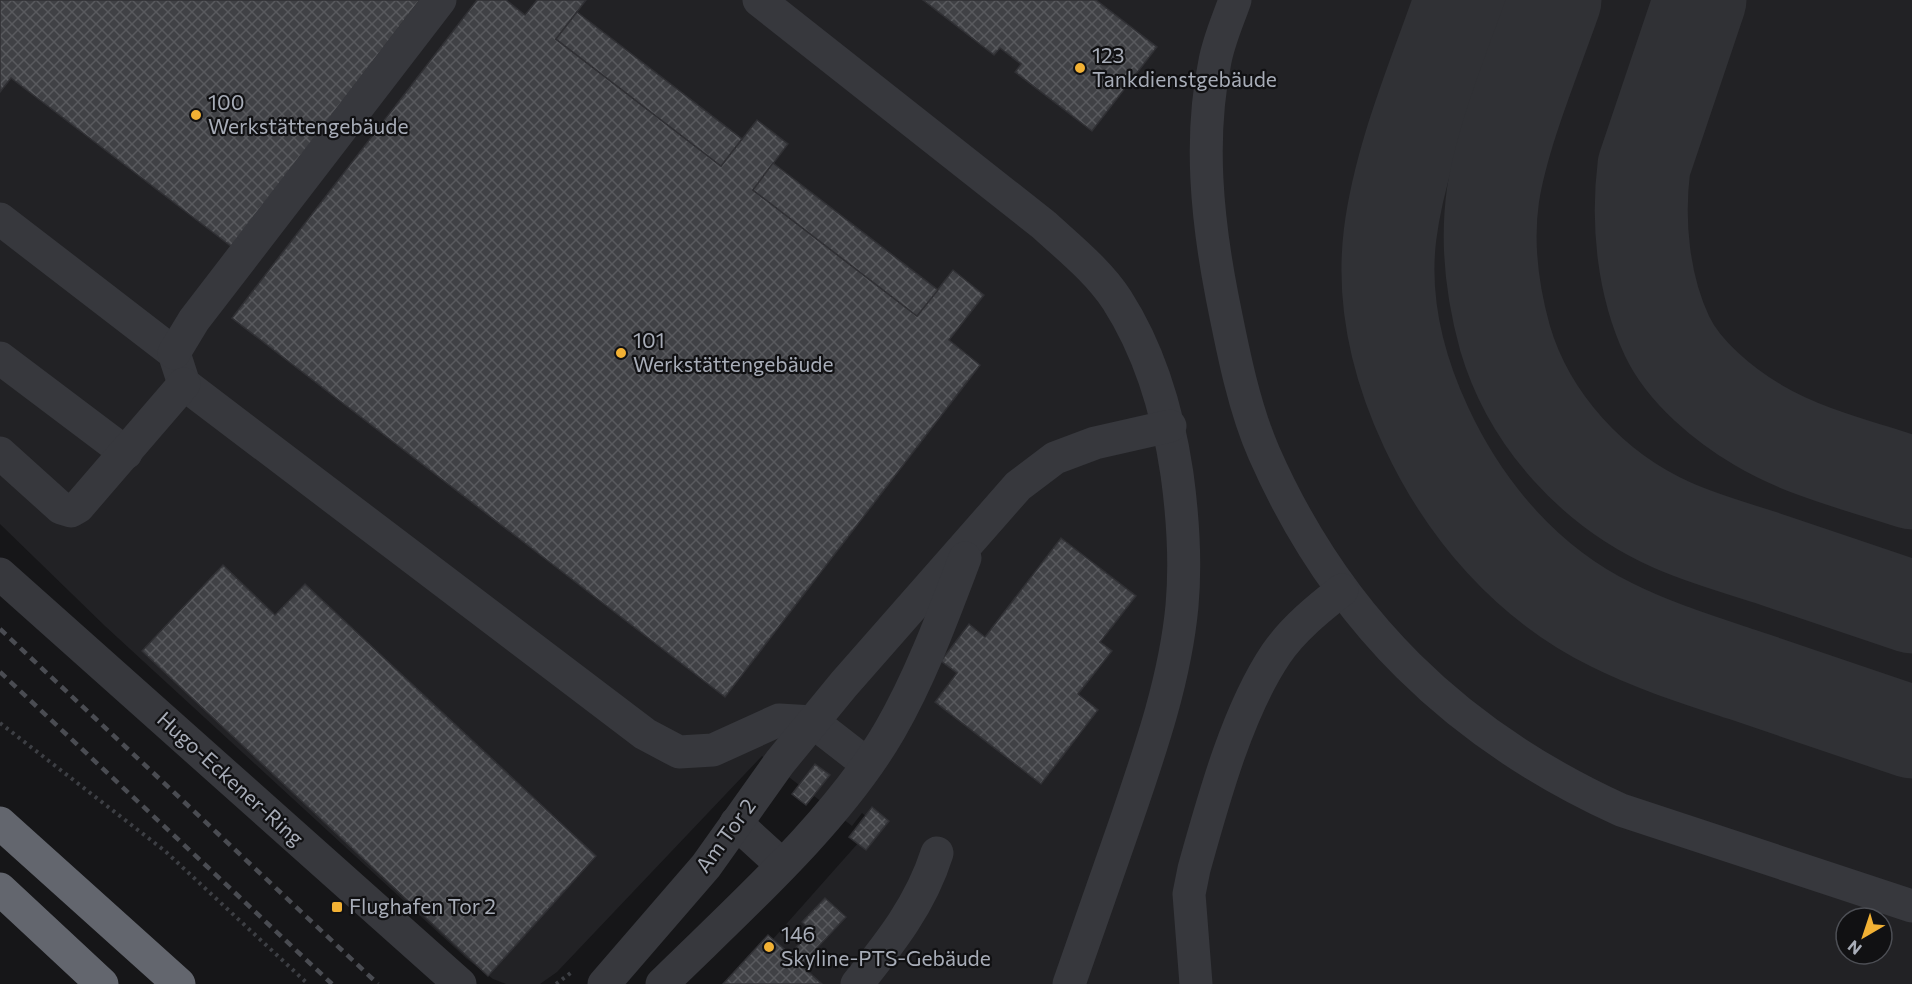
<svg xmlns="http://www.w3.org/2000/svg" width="1912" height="984" font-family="Commissioner,sans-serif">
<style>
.built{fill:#222225;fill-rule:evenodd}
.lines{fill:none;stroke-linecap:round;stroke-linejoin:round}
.taxiway{stroke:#303135;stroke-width:93}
.building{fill:url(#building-cross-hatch);stroke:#303034;stroke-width:1.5}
.path{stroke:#3d3f44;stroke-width:4;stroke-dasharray:3 4.5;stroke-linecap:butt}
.minor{stroke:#37383d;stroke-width:33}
.highway{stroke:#63666e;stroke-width:33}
.rail{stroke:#4a4c52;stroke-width:4.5;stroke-dasharray:8 6;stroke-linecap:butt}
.poi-dot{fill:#f2b134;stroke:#111113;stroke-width:2}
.labels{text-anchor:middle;stroke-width:4.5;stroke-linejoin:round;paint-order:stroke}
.poi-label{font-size:21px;fill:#a8adb8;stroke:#111113;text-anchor:start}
.street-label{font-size:21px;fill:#a8adb8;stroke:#111113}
</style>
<defs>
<pattern id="building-cross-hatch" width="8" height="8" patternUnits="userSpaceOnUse" patternTransform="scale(1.5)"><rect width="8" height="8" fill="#404145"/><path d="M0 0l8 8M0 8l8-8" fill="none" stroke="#595a5e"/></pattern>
</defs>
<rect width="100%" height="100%" fill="#161618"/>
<!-- built -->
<path class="built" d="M0 0H1912V984H723L768 935 773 939 875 824 862 813 852 826 814 796 806 805 792 794 799 785 762 756 557 972 540 984H506L493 979 467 959 105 626 0 524ZM1846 918H1882V954H1846Z"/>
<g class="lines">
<!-- taxiway -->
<g class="taxiway">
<path d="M1461 0C1435 76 1400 155 1390 235 1382 302 1398 367 1426 427 1465 511 1528 584 1612 625 1654 646 1699 660 1744 675 1800 694 1856 713 1912 732"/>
<path d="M1555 0C1534 60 1503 133 1493 195 1486 244 1492 291 1505 338 1529 420 1593 490 1672 525 1703 539 1737 548 1770 559 1817 575 1865 591 1912 607"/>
<path d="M1700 0 1644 166C1637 222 1643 285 1667 336 1684 372 1724 405 1758 425 1805 453 1861 466 1912 483"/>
</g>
</g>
<!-- building -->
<g class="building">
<path d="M0 0H420L232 247 11 78 0 92Z"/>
<path d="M477 0H506L525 15 537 0H586L556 39 721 166 757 120 788 144 753 190 917 316 953 270 984 295 949 340 980 365 725 697 232 318Z"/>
<path d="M923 0H1096L1157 47 1092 131 1015 72 1021 64 1000 48 994 55Z"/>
<path d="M577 12 742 139 721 166 556 39Z"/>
<path d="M773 163 938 290 917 316 753 190Z"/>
<path d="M1061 538 1136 596 1100 642 1112 651 1078 694 1098 710 1041 784 935 702 957 673 941 661 969 624 985 637Z"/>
<path d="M223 565 275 615 305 584 596 856 488 976 142 651Z"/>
<path d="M815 764 830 775 806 805 792 794Z"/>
<path d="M872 807 889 821 866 850 849 837Z"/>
<path d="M825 898 846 917 801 965 822 984H723L768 935 790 954 811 931 802 922Z"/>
</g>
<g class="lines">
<!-- path -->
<g class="path">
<path d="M0 723 165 851 308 984"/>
<path d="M556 984 572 972"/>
</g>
<!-- minor -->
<g class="minor">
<path d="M759 0 1044 225C1069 248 1098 271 1117 300 1151 353 1168 413 1177 474 1183 518 1186 561 1182 606 1175 680 1150 751 1126 821 1107 875 1088 930 1069 984"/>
<path d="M1235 0C1228 20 1219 40 1215 61 1199 138 1207 219 1222 296 1232 346 1243 405 1264 453 1337 619 1456 735 1621 810L1912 906"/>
<path d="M0 219 174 353 184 384 645 734 679 752 713 750 779 720 813 722 867 764"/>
<path d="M174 353 194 320 440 0"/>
<path d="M0 358 126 453"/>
<path d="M0 453 61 508 71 511 78 507 184 384"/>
<path d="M0 574 460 984"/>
<path d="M736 823 782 865"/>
<path d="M604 984 706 866 780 762 844 684 1018 486 1055 458 1095 443 1170 426"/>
<path d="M662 984C738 909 837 822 890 730 921 676 943 616 965 558"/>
<path d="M857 984C890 943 921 904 937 853"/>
<path d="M1196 984 1189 894 1194 869C1213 801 1237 712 1276 654 1293 629 1319 608 1342 590"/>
</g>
<!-- highway -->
<g class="highway">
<path d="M0 823 179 984"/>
<path d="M0 889 102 984"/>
</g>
<!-- rail -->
<g class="rail">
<path d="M0 629 378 984"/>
<path d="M0 672 332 984"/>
</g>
</g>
<!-- markers -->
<g class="poi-dot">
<circle cx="1080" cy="68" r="6"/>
<circle cx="196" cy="115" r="6"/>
<circle cx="621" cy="353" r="6"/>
<rect x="331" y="901" width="12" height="12" rx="3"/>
<circle cx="769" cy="947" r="6"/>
</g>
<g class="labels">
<!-- poi labels -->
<g class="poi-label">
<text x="1092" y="63">123<tspan x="1092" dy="24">Tankdienstgebäude</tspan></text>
<text x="208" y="110">100<tspan x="208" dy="24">Werkstättengebäude</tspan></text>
<text x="633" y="348">101<tspan x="633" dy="24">Werkstättengebäude</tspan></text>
<text x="349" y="914">Flughafen Tor 2</text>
<text x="781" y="942">146<tspan x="781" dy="24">Skyline-PTS-Gebäude</tspan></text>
</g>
<!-- street labels -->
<g class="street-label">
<text transform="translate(230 779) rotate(42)" y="7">Hugo-Eckener-Ring</text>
<text transform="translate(726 836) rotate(-54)" y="7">Am Tor 2</text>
</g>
</g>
<!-- north arrow -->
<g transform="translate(1864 936) rotate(219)"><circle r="28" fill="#111113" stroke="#4d4f55" stroke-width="1.5"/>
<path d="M0-4.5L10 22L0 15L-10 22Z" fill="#f2b134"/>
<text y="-9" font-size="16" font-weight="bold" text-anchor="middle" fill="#a8adb8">N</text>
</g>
</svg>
